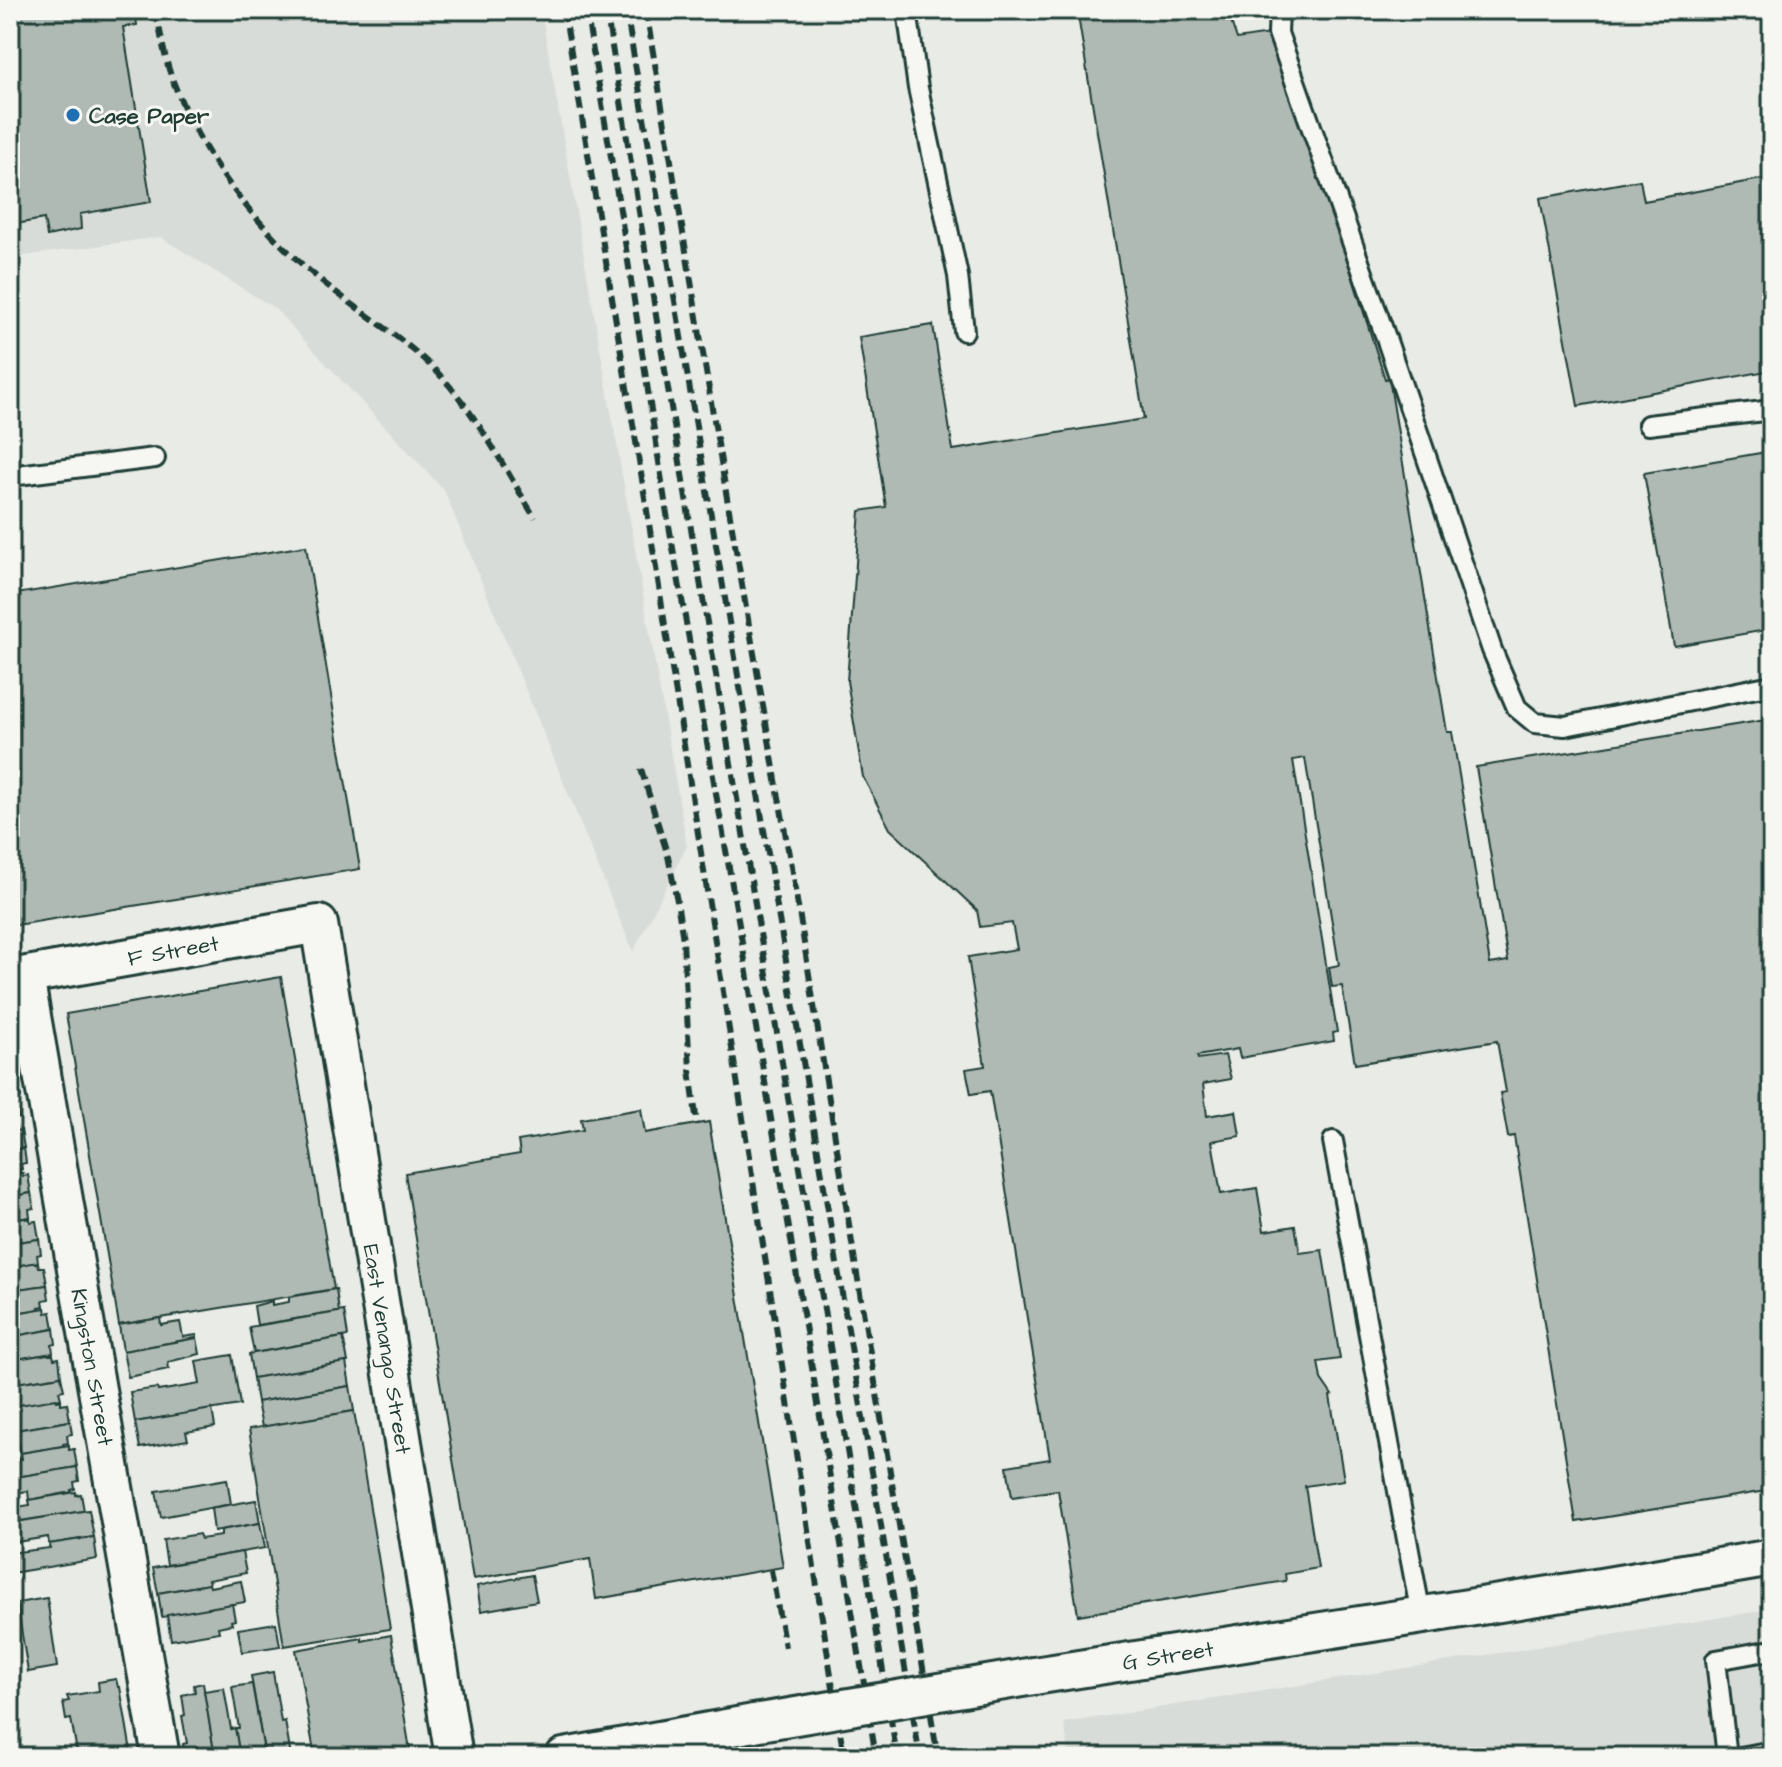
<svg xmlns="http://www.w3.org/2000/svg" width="1782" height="1767" font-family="'Architects Daughter',sans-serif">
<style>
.built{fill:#d8dcd8}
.building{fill:#b0bab5;stroke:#1f3d34;stroke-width:2}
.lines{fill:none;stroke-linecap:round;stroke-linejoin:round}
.service-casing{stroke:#1f3d34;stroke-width:24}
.minor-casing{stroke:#1f3d34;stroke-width:42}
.service{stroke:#f6f6f2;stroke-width:18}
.minor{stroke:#f6f6f2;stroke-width:36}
.rail{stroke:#1f3d34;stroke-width:6;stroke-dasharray:12 6;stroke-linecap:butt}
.minor-bridge-casing{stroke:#1f3d34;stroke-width:42;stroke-linecap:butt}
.minor-bridge{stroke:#f6f6f2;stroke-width:36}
.poi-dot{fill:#1f6fb2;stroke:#f6f6f2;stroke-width:3}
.labels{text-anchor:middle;stroke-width:6;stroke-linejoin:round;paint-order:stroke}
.poi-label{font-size:22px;font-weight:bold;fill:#1f3d34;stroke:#f6f6f2;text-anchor:start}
.street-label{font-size:22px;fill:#1f3d34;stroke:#f6f6f2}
</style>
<rect width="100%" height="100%" fill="#e9ebe7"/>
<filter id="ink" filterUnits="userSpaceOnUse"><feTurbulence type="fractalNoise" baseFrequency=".0125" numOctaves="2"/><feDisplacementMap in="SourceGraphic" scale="16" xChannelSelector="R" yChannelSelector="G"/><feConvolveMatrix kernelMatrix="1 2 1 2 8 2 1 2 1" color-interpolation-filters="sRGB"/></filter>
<g filter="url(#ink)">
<!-- built -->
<g class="built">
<path d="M10 10H541L687 846 633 952 444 490 274 308 160 237 10 258Z"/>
<path d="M1772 1609V1757H1070L1064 1723Z"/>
</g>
<!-- building -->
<g class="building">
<path d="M10 10H135L137 25 123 27 151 202 80 214 81 229 47 236 44 219 10 225Z"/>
<path d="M1077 10H1227L1237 39 1275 33 1385 379 1389 378 1447 732H1452L1490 964 1508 961 1476 767 1772 719V1498L1767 1499 1766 1491 1576 1522 1514 1136 1508 1137 1500 1093 1506 1092 1497 1041 1355 1064 1342 986 1332 987 1329 967 1339 965 1305 758 1293 760 1337 1032 1333 1033 1334 1041 1240 1058 1238 1049 1197 1056 1198 1059 1225 1055 1231 1079 1203 1084 1207 1116 1236 1111 1240 1136 1212 1141 1221 1194 1257 1188 1264 1231 1295 1226 1300 1253 1322 1250 1340 1359 1318 1362 1321 1379 1332 1395 1330 1396 1344 1480 1305 1486 1318 1568 1285 1574 1286 1581 1078 1615 1058 1490 1012 1497 1007 1466 1050 1459 990 1091 971 1094 966 1069 985 1066 968 957 1017 949 1012 923 980 927 977 910 890 829 863 777 847 681 860 511 886 507 859 337 933 325 953 450 1144 419Z"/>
<path d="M1772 177V370L1578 406 1540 198 1640 180 1644 201Z"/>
<path d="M1772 451V629L1674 646 1644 473Z"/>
<path d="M306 546 360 869 10 926V595Z"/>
<path d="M281 977 334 1289 119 1325 66 1014Z"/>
<path d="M10 1030 13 1044 10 1045 12 1053H14L17 1070H15L16 1078H18L21 1098 19 1099V1101L10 1103Z"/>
<path d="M16 1102 19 1118H14L15 1125 10 1126V1103Z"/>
<path d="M641 1109 645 1133 709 1122 783 1567 596 1599 590 1559 473 1579 405 1173 520 1154 518 1141 583 1130 581 1119Z"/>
<path d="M10 1126 11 1128 16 1127V1131L21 1130 24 1148 10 1150Z"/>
<path d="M24 1148 26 1163 21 1164 22 1169 10 1173V1150Z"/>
<path d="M18 1172V1173H23V1176L28 1175 31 1193 10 1197V1173Z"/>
<path d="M31 1193 34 1208 29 1209 30 1217 10 1220V1197Z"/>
<path d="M25 1218 26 1219 30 1218V1222L36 1221 39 1239 10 1243V1220Z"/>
<path d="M39 1239 41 1254 37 1255 38 1262 10 1267V1243Z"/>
<path d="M32 1263H38L39 1267H44L47 1285 10 1290V1267Z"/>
<path d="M47 1285 49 1299 43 1300 44 1306 39 1307 40 1309 10 1314V1290Z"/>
<path d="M336 1289 339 1312 257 1325 254 1306 272 1301V1305L289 1302V1297Z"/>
<path d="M45 1308 46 1313 51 1312 54 1329 10 1337V1314Z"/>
<path d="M344 1311 348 1336 254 1353 249 1327Z"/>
<path d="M160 1318 161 1325 180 1322 183 1337 197 1335V1338L123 1351 119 1325Z"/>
<path d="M54 1329 56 1344 52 1345 53 1353 10 1360V1337Z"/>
<path d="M343 1337 348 1362 253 1378 249 1354Z"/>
<path d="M197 1338 200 1354 168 1362 169 1369 128 1377 123 1351Z"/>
<path d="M48 1354 49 1355H53L54 1359 59 1358 61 1376 10 1384V1360Z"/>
<path d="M232 1355 240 1405 135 1422 130 1392 157 1388 158 1391 200 1384 196 1361Z"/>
<path d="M346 1362 350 1386 257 1402 253 1378Z"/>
<path d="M61 1376 64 1390 59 1391 61 1399 13 1406 12 1399H10V1384Z"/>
<path d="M350 1386 354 1411 262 1427 257 1402Z"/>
<path d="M56 1399 57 1401 61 1400V1404L67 1403 70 1421 10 1431V1415H15L13 1406Z"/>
<path d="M212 1409 215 1427 186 1432 188 1440 140 1448 135 1422Z"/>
<path d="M354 1411 390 1629 284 1646 249 1429Z"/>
<path d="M70 1421 72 1434 67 1435 68 1443 63 1444V1446L21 1453 19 1444 10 1446V1431Z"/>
<path d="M69 1445V1450L74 1449 77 1467 10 1478V1461L22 1459 21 1453Z"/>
<path d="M77 1467 79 1481 74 1482 75 1489 71 1490 72 1492 29 1500 28 1491 14 1493V1491L10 1492V1478Z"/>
<path d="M227 1479 231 1504 161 1517 156 1491Z"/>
<path d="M76 1492V1495L81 1494 84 1511 14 1522 11 1508 30 1505 29 1500Z"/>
<path d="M256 1500 260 1523 214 1531 211 1508Z"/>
<path d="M89 1510 94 1537 49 1544 48 1537 10 1543V1523Z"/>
<path d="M260 1523 265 1548 167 1565 163 1540 199 1534 201 1539 221 1536V1530Z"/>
<path d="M94 1537 97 1559 11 1573 10 1553 50 1548 49 1544Z"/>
<path d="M242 1552 246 1573 208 1580 209 1584 158 1593 153 1568Z"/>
<path d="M532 1575 537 1601 481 1611 477 1586Z"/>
<path d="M241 1581 245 1602 162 1617 158 1593 209 1584 210 1587Z"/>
<path d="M47 1598 57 1667 28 1672 17 1603Z"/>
<path d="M232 1604 235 1620 231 1621 232 1624 218 1627 219 1632 171 1640 167 1615Z"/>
<path d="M276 1623 280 1646 242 1652 238 1629Z"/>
<path d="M391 1635 410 1750 372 1757H315L296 1650 362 1638V1641Z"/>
<path d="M273 1672 281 1722 285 1721 291 1757H265L251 1676Z"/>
<path d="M116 1679 118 1687H120L132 1757H78L71 1719 66 1720 63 1702 69 1701 67 1696 99 1691 98 1682Z"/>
<path d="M203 1683 215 1757H185L183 1744 187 1743 182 1716 185 1715 182 1695 195 1692 194 1685Z"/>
<path d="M252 1684 265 1757H240L235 1728H239L232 1687Z"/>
<path d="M224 1688 231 1729 235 1728 240 1757H215L204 1691Z"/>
</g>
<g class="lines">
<defs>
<g id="service">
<path d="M907 10 918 88 958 276 964 331"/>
<path d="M1279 10 1278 33 1385 335 1492 650 1517 708 1535 723 1565 726 1772 685"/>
<path d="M1648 425 1772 410"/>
<path d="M10 476 155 458"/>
<path d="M1333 1141 1421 1615"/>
<path d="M1727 1757 1716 1660 1772 1650"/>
<path d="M1741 1757 1772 1751"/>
</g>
<g id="minor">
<path d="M25 976 161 1757"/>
<path d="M10 978 319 924 454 1757"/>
<path d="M1034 1676 1595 1588 1772 1558"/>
<path d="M564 1757 754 1723"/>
</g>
</defs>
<!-- service casing -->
<use href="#service" class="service-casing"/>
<!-- minor casing -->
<use href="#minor" class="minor-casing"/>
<!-- service -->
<use href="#service" class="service"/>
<!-- minor -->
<use href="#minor" class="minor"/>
<!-- rail -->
<g class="rail">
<path d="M156 10C161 35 165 63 175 86 206 165 262 234 328 286 365 315 405 339 437 372 476 412 506 471 535 518"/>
<path d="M564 10 638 454 844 1757"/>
<path d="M586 10 621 216 667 514 741 936 876 1757"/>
<path d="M606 10 688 511 822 1297 897 1757"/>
<path d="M626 10 920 1757"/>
<path d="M646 10 728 504 800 918 860 1293 938 1757"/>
<path d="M641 769 668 856 677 901 683 940 690 1070 697 1124"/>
<path d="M771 1570 785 1647"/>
</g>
<defs>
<path id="minor-bridge" d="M754 1723 1034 1676"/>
</defs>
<!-- minor-bridge casing -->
<use href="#minor-bridge" class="minor-bridge-casing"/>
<!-- minor-bridge -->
<use href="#minor-bridge" class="minor-bridge"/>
</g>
</g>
<!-- markers -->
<circle class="poi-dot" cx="73" cy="115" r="8"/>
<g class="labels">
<!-- poi labels -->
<g class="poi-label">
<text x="89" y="123">Case Paper</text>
</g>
<!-- street labels -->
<g class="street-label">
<text transform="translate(173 950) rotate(-10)" y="8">F Street</text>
<text transform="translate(388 1349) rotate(81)" y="8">East Venango Street</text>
<text transform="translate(93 1367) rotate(80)" y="8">Kingston Street</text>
<text transform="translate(1168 1655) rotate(-9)" y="8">G Street</text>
</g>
</g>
<!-- margin -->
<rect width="1782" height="1767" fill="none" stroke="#f6f6f2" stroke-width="40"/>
<rect x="20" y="20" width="1742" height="1727" fill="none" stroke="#1f3d34" stroke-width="3" filter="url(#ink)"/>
</svg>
